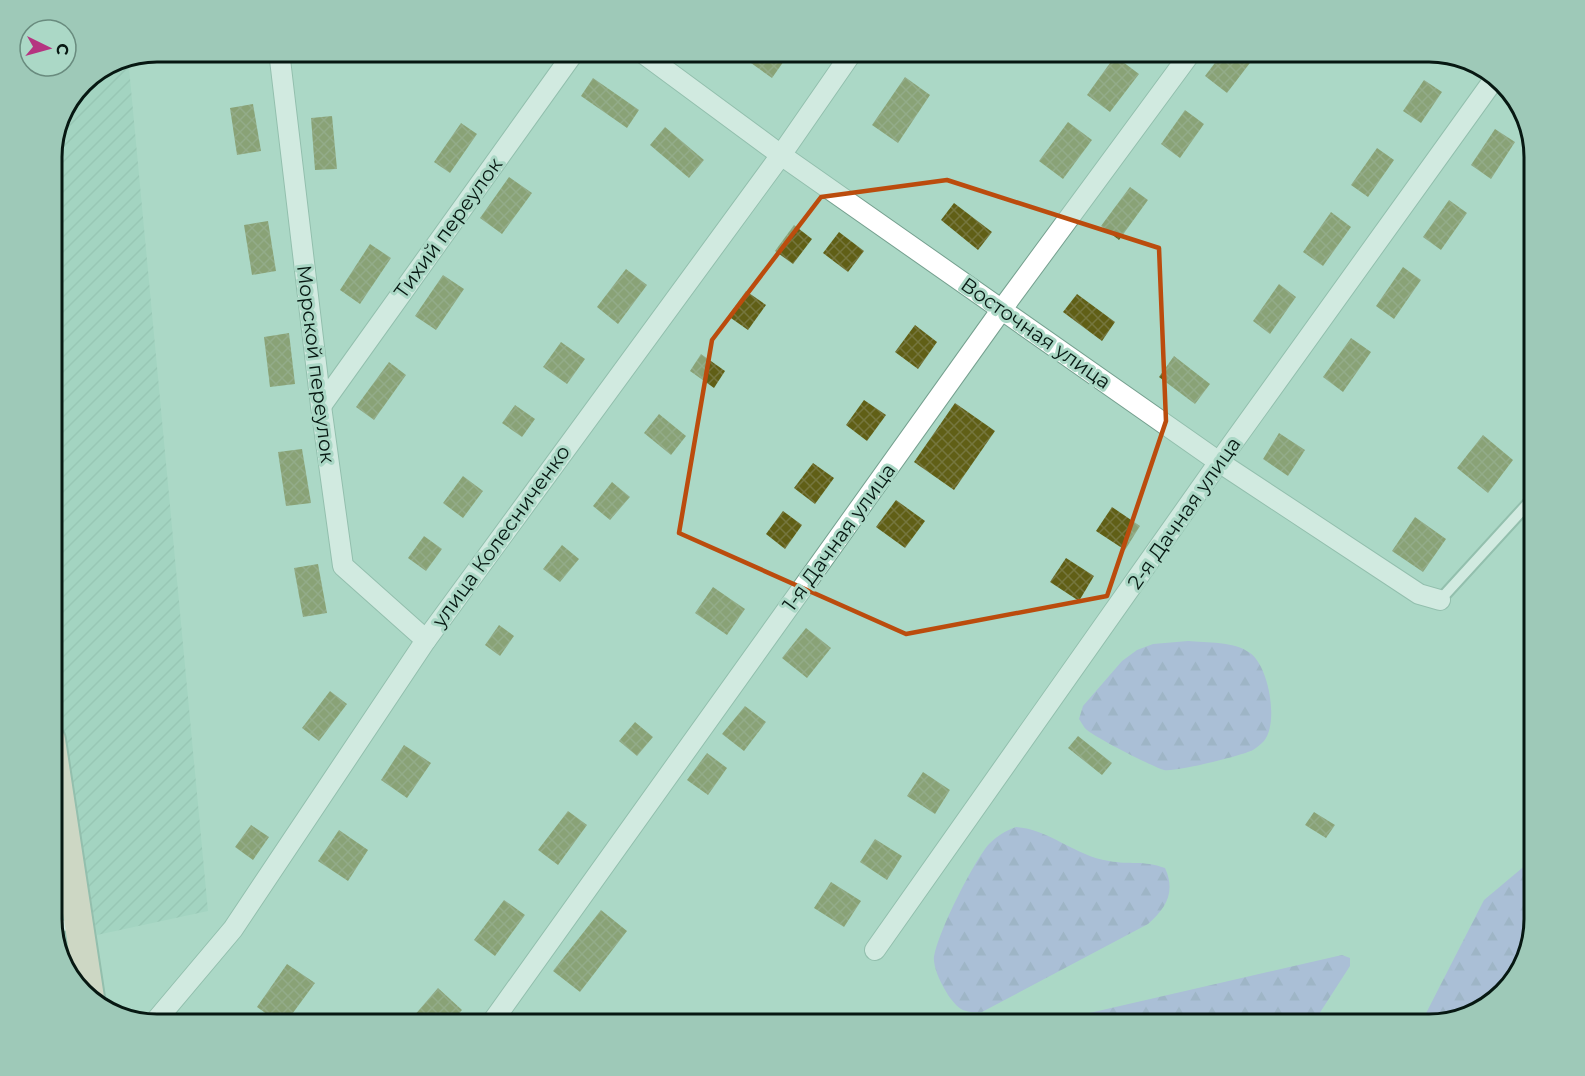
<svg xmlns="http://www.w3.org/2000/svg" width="1585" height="1076" font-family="Montserrat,sans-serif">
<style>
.industrial{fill:url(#industrial-furrows)}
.forest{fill:url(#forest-firs)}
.building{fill:url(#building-cross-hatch)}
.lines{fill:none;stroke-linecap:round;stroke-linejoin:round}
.lane-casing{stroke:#75a08f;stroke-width:14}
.street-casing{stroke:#75a08f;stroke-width:22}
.secondary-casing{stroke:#75a08f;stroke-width:32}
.lane{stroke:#fff;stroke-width:10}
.street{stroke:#fff;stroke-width:20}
.secondary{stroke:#f7d6c2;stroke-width:28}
.marked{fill:none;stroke:#bb4c0d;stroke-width:4.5;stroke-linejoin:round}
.labels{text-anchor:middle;stroke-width:6;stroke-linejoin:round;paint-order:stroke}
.street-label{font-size:20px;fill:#071812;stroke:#abd8c6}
.rim{fill:none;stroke:#071812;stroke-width:3}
</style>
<defs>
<pattern id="industrial-furrows" width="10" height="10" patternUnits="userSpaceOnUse" patternTransform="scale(1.5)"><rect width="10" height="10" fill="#99cfba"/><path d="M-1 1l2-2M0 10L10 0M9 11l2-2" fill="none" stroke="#82b19f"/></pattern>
<pattern id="forest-firs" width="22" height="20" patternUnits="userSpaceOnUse" patternTransform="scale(1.5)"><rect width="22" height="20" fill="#a8a0e8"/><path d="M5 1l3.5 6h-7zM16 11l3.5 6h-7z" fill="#8f89c6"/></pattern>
<pattern id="building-cross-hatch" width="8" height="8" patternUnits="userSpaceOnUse" patternTransform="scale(1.5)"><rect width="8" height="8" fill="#605f16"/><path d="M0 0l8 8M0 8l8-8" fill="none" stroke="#75763e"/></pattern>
</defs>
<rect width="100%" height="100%" fill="#abd8c6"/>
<!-- industrial -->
<path class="industrial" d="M128 57 208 911 97 935 51 656V150L82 82 117 59Z"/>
<!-- forest -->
<g class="forest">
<path d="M1188 641C1207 643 1234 641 1250 653 1269 666 1279 723 1264 741 1261 744 1256 748 1253 750 1241 756 1176 772 1164 770 1153 767 1096 738 1087 730 1084 728 1082 723 1079 719L1083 706 1122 661 1137 650 1153 644Z"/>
<path d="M1016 827C1049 829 1075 856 1109 861 1130 865 1143 860 1165 868 1176 892 1166 908 1148 924L982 1012C963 1013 959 1010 948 995 942 985 935 972 934 961 933 941 975 859 989 844 997 836 1005 831 1016 827Z"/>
<path d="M1534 858V920L1516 978 1481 1011 1429 1025H1420L1484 900Z"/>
<path d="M1342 955 1350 958V966L1312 1025H1058L1085 1014Z"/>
</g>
<!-- building -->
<g class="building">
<path d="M301 51H317V53L301 54Z"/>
<path d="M734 51H791L772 78Z"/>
<path d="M1224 51H1250L1256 55 1227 93 1205 76Z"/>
<path d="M1115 56 1139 74 1110 112 1087 95Z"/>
<path d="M905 77 930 95 898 143 872 125Z"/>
<path d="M593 78 639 110 627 128 581 96Z"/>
<path d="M1424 80 1442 92 1421 123 1403 111Z"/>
<path d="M253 104 261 151 237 155 230 108Z"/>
<path d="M1185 110 1204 124 1180 158 1161 144Z"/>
<path d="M332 116 337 169 315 170 311 118Z"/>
<path d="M1068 122 1092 140 1063 179 1039 161Z"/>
<path d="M461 123 477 134 450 173 434 162Z"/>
<path d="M665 127 704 160 689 178 650 145Z"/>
<path d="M1495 129 1515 142 1491 179 1471 165Z"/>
<path d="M1377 148 1394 160 1368 197 1351 185Z"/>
<path d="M509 177 532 193 502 234 480 218Z"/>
<path d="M1130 187 1148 200 1119 240 1101 226Z"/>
<path d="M1449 200 1467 213 1441 250 1423 237Z"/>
<path d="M954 203 992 232 978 250 941 220Z"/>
<path d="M1331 212 1351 227 1323 266 1303 252Z"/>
<path d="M268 221 276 271 252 275 244 225Z"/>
<path d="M794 225 812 239 793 264 775 251Z"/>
<path d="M839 232 864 251 848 272 823 253Z"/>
<path d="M370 244 391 258 360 304 340 290Z"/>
<path d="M1403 267 1421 280 1394 319 1376 306Z"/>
<path d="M626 269 647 285 618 324 597 307Z"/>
<path d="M443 275 464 289 436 330 415 316Z"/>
<path d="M1279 284 1296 297 1270 334 1253 321Z"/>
<path d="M746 291 766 305 748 330 728 316Z"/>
<path d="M1077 294 1115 322 1102 341 1063 312Z"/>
<path d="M915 325 937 342 918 369 895 352Z"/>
<path d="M289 333 295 384 270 387 264 337Z"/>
<path d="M1351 338 1371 352 1343 392 1323 377Z"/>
<path d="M561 342 585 359 567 384 543 367Z"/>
<path d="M701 354 725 371 714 388 690 371Z"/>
<path d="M1174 356 1210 384 1195 404 1159 377Z"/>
<path d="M389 362 406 375 374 420 356 407Z"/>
<path d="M864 400 886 415 867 441 846 425Z"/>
<path d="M955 403 995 431 954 490 914 462Z"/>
<path d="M515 405 535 419 522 437 502 423Z"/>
<path d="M659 414 686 436 671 455 644 433Z"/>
<path d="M1279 433 1305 450 1288 476 1263 459Z"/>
<path d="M1483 435 1513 460 1488 493 1457 468Z"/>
<path d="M302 449 311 503 286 506 278 452Z"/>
<path d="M813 463 834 478 815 504 794 488Z"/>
<path d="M463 476 483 491 463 518 443 503Z"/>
<path d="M612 482 630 497 610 520 593 506Z"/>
<path d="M896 500 925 521 905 548 876 527Z"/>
<path d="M1112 507 1140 526 1125 550 1096 531Z"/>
<path d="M783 511 802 525 785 549 766 534Z"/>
<path d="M1415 517 1446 539 1423 572 1392 551Z"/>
<path d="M424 536 442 549 426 571 408 558Z"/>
<path d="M562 545 579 559 560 582 543 569Z"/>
<path d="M1066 558 1094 576 1079 601 1050 582Z"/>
<path d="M318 564 327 613 303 617 294 568Z"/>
<path d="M713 587 745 609 727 635 695 613Z"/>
<path d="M499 625 514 636 500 656 485 645Z"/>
<path d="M806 628 831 648 807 678 782 658Z"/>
<path d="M330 691 347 704 319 741 302 728Z"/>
<path d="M745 706 766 722 744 751 722 734Z"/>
<path d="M635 722 653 737 637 756 619 741Z"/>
<path d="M1078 736 1112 763 1102 775 1068 748Z"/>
<path d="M404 745 431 763 407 798 381 780Z"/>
<path d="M707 753 727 768 708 795 687 780Z"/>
<path d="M923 772 950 790 935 814 907 796Z"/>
<path d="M568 811 587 825 558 865 538 850Z"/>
<path d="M1314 812 1335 825 1326 838 1305 825Z"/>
<path d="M251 825 269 837 253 860 235 847Z"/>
<path d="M339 830 368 850 348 881 318 861Z"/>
<path d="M875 839 902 856 887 880 860 862Z"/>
<path d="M831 882 861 901 844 927 814 908Z"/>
<path d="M504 900 525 915 495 956 474 940Z"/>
<path d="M601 910 627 931 580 992 553 971Z"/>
<path d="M287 964 315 983 284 1025H282L257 1007Z"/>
<path d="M438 988 462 1010 449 1025H422L413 1017Z"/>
<path d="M204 1018 213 1025H199Z"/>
</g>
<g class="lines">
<defs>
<g id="lane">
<path d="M1440 600 1534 497"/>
<path d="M52 928 78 923"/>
</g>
<g id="street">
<path d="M279 51 321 406 343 566 426 640"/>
<path d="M640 51 781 155 1219 462 1419 594 1440 600"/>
<path d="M321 406 575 51"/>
<path d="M875 950 1219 462 1495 78"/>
<path d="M153 1024 233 929 426 640 781 155 853 51"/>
<path d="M490 1025 1002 309 1192 51"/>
</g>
<path id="secondary" d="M51 740 90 998"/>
</defs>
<!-- lane casing -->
<use href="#lane" class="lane-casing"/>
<!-- street casing -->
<use href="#street" class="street-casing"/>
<!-- secondary casing -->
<use href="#secondary" class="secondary-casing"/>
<!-- lane -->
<use href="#lane" class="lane"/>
<!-- street -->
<use href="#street" class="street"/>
<!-- secondary -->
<use href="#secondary" class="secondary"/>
</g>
<!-- marked area -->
<path d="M0 0H1585V1076H0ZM947 180 1159 248 1166 421 1107 596 906 634 679 533 712 340 821 197Z" fill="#abd8c6" fill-opacity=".55" fill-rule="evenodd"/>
<path class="marked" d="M947 180 1159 248 1166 421 1107 596 906 634 679 533 712 340 821 197Z"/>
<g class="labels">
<!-- street labels -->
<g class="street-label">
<text transform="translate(448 228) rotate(-54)" y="7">Тихий переулок</text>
<text transform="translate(1036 333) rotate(35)" y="7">Восточная улица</text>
<text transform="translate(316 364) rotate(83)" y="7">Морской переулок</text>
<text transform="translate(1184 513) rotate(-55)" y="7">2-я Дачная улица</text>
<text transform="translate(501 536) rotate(-54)" y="7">улица Колесниченко</text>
<text transform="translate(839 537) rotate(-54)" y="7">1-я Дачная улица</text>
</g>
</g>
<!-- crop -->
<path d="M0 0H1585V1076H0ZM157 62H1429A95 95 0 0 1 1524 157V919A95 95 0 0 1 1429 1014H157A95 95 0 0 1 62 919V157A95 95 0 0 1 157 62Z" fill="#9ec9b8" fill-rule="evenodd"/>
<path class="rim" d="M157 62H1429A95 95 0 0 1 1524 157V919A95 95 0 0 1 1429 1014H157A95 95 0 0 1 62 919V157A95 95 0 0 1 157 62Z"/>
<!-- north arrow -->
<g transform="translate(48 48) rotate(95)"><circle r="28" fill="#abd8c6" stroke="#698b7e" stroke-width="1.5"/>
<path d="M0-4.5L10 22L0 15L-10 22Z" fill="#b53480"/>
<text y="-9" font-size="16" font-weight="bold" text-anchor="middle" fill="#071812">С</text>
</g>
</svg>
